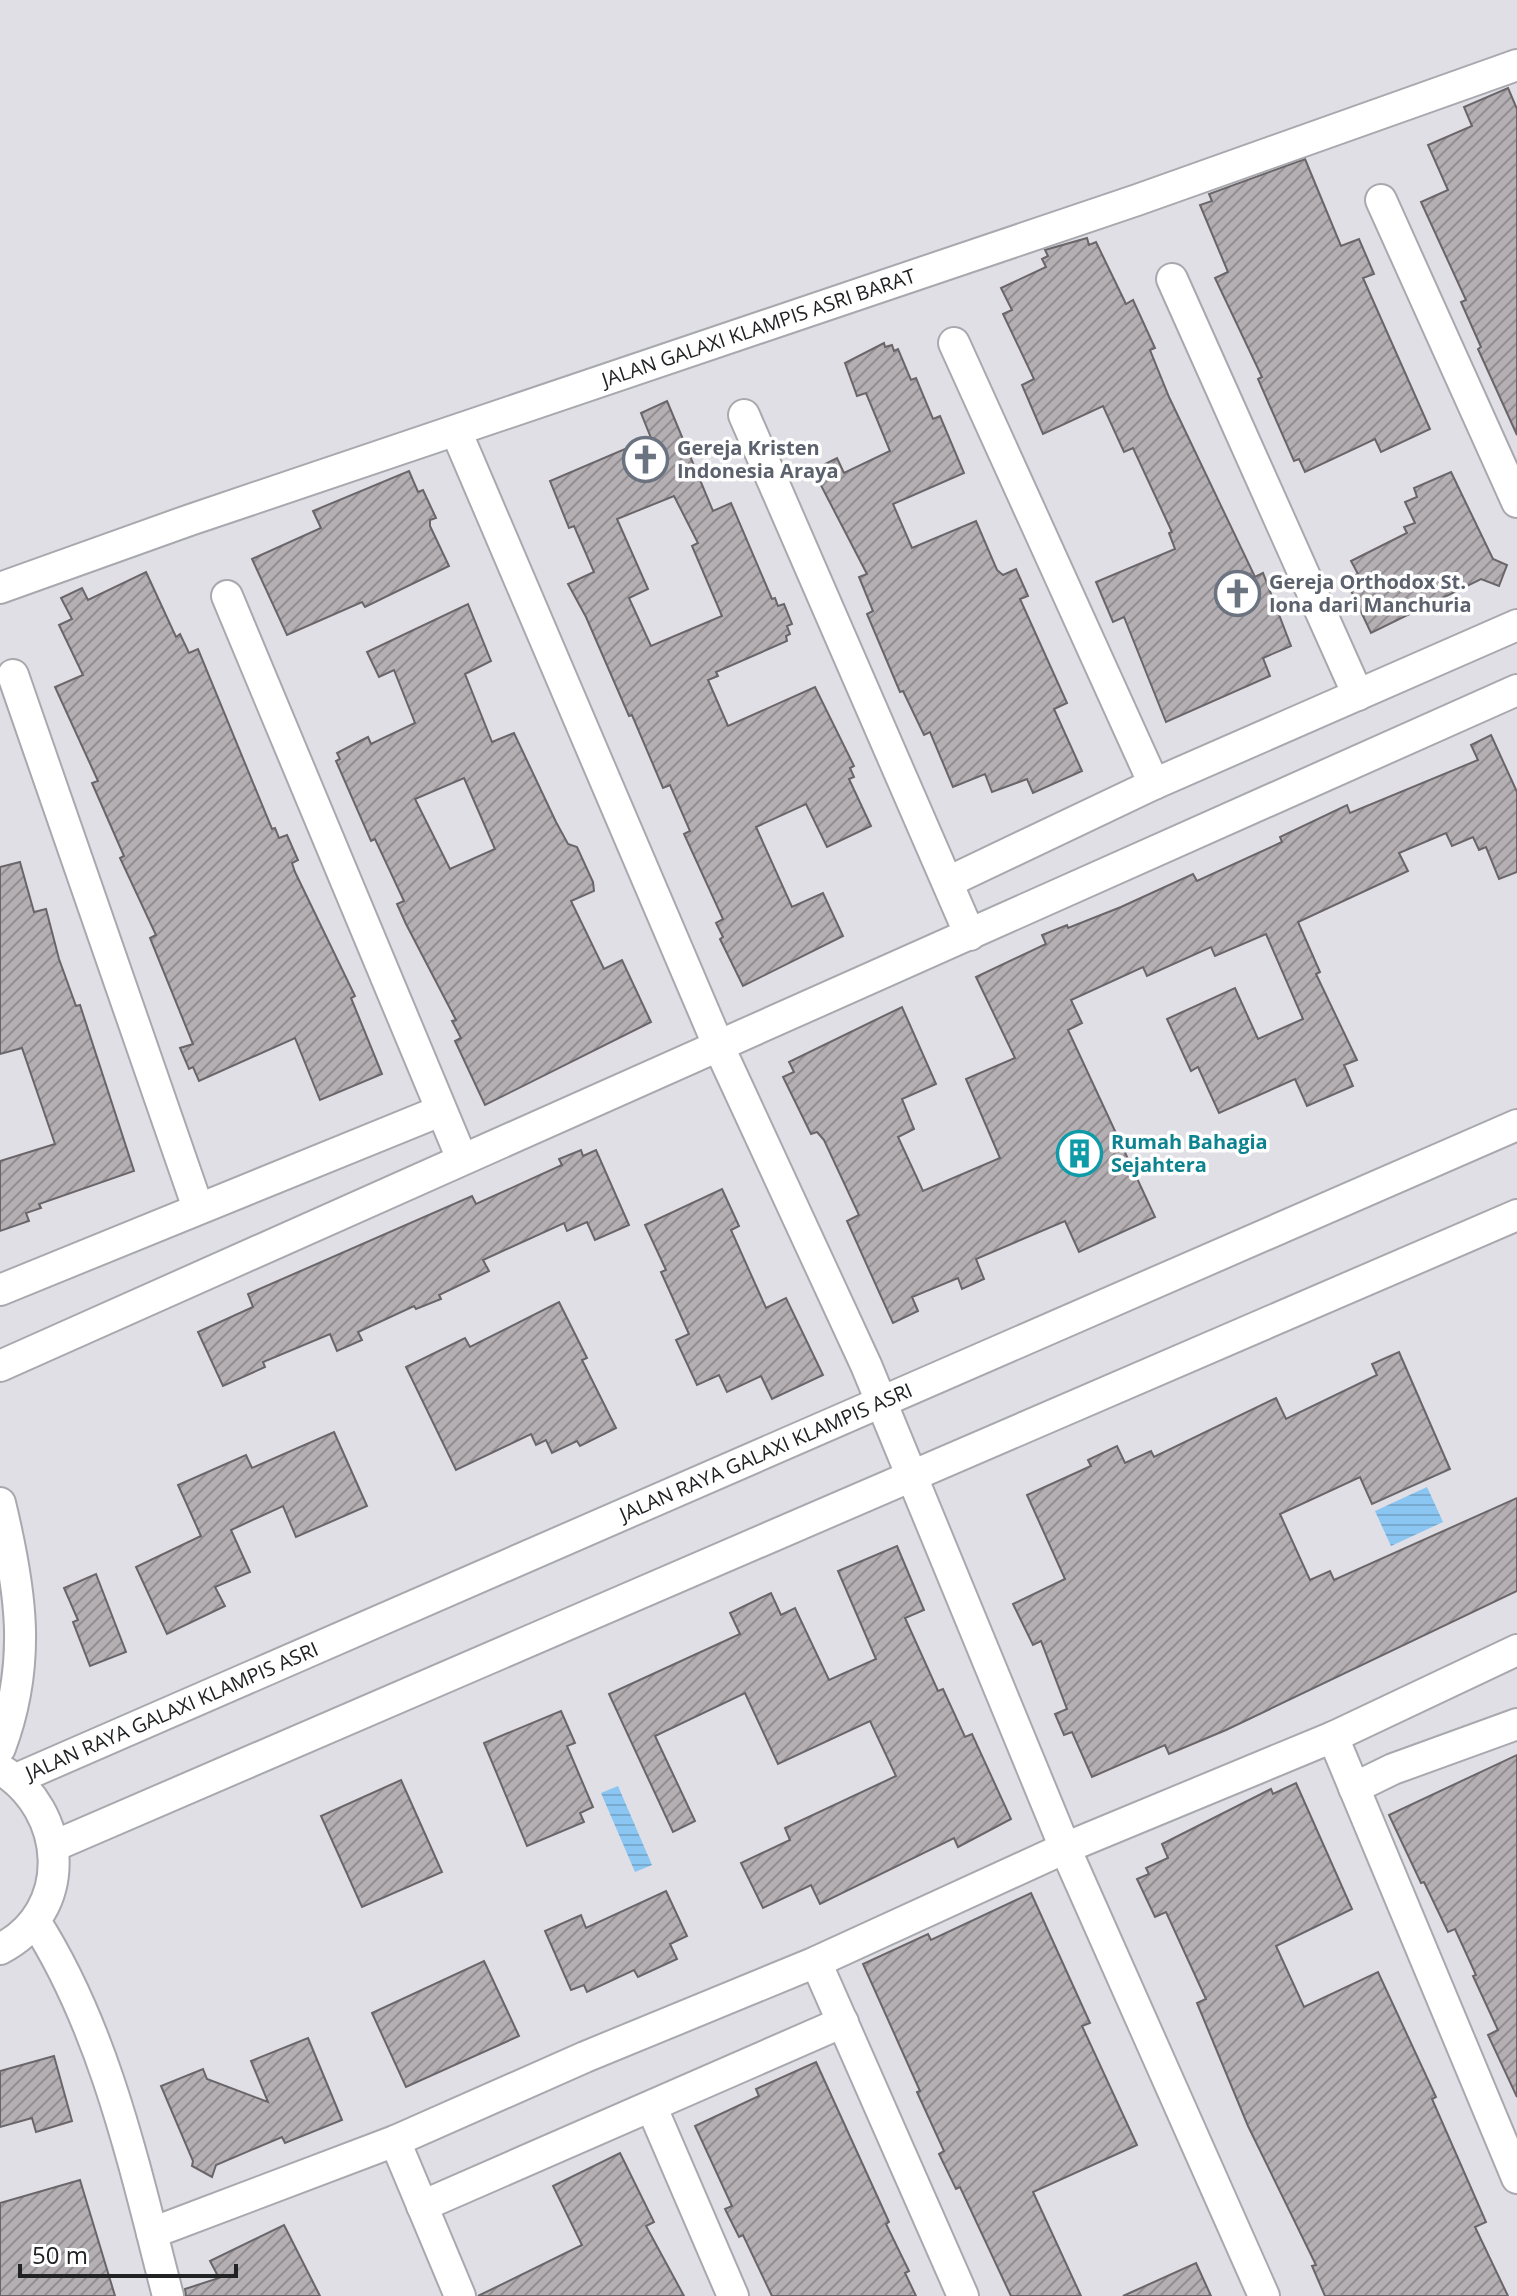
<svg xmlns="http://www.w3.org/2000/svg" width="1517" height="2296" font-family="'Open Sans',sans-serif">
<style>
.water{fill:url(#water-rules)}
.building{fill:url(#building-hatch);stroke:#6a6569;stroke-width:2;fill-rule:evenodd}
.lines{fill:none;stroke-linecap:round;stroke-linejoin:round}
.minor-casing{stroke:#a8a9ae;stroke-width:34}
.minor{stroke:#fff;stroke-width:30}
.labels{text-anchor:middle;stroke-width:7;stroke-linejoin:round;paint-order:stroke}
.street-label{font-size:20px;fill:#212224;stroke:#fff}
.worship-label{font-size:20px;font-weight:bold;fill:#5b616d;stroke:#fff;text-anchor:start}
.culture-label{font-size:20px;font-weight:bold;fill:#0d838f;stroke:#fff;text-anchor:start}
</style>
<defs>
<pattern id="water-rules" width="6" height="5" patternUnits="userSpaceOnUse" patternTransform="scale(2)"><rect width="6" height="5" fill="#8bc5f2"/><path d="M0 2.5h6" fill="none" stroke="#78a9cf"/></pattern>
<pattern id="building-hatch" width="6" height="6" patternUnits="userSpaceOnUse" patternTransform="scale(2)"><rect width="6" height="6" fill="#b4afb3"/><path d="M-1 1l2-2M0 6l6-6M5 7l2-2" fill="none" stroke="#928e91"/></pattern>
</defs>
<rect width="100%" height="100%" fill="#dfdfe5"/>
<!-- water -->
<g class="water">
<path d="M1427 1487 1443 1522 1391 1546 1375 1511Z"/>
<path d="M618 1786 652 1865 635 1872 601 1793Z"/>
</g>
<!-- building -->
<g class="building">
<path d="M1508 88 1517 109V435L1478 349 1481 347 1461 302 1466 300 1421 202 1448 190 1428 145 1472 126 1464 107Z"/>
<path d="M1305 159 1341 246 1359 239 1374 274 1363 278 1430 429 1381 452 1375 439 1305 472 1299 459 1294 461 1258 379 1262 377 1215 278 1228 272 1200 205 1212 201 1209 194Z"/>
<path d="M1087 238 1089 245 1096 242 1126 304 1133 300 1155 348 1150 350 1169 397 1255 577 1263 573 1291 646 1263 658 1270 676 1166 722 1124 617 1113 622 1096 582 1175 549 1169 533 1172 532 1133 448 1124 452 1103 406 1043 434 1022 385 1034 379 1003 314 1012 310 1001 288 1046 267 1042 259 1048 256 1045 250Z"/>
<path d="M884 343 885 347 892 345 894 351 898 349 911 380 916 378 933 419 940 416 964 473 893 504 912 548 976 521 997 570 1003 575 1016 569 1028 596 1020 599 1067 703 1054 709 1082 771 1033 793 1027 779 992 792 985 774 953 787 930 732 924 735 903 691 900 692 867 614 873 611 859 577 867 574 813 470 837 458 844 473 890 451 866 393 857 396 845 363Z"/>
<path d="M667 401 713 511 731 503 772 599 775 598 778 606 784 604 792 624 787 626 790 634 786 636 787 641 716 672 718 676 708 680 728 726 815 687 854 766 850 768 854 777 849 779 871 826 827 847 806 804 756 827 792 907 823 893 843 936 743 986 720 939 723 937 716 923 723 919 684 834 690 831 670 785 663 788 632 715 629 716 586 617 568 584 594 572 574 526 569 528 550 481 651 438 641 413ZM674 496 698 543 692 546 722 616 651 646 629 598 648 589 617 519Z"/>
<path d="M409 471 418 492 423 490 436 518 430 520V526L449 566 365 607 362 602 287 635 252 559 321 528 313 511Z"/>
<path d="M1451 472 1493 559 1507 565 1499 586 1481 579 1371 633 1346 580 1358 574 1351 561 1407 533 1404 527 1415 523 1405 502 1417 497 1414 488Z"/>
<path d="M146 572 176 637 180 634 189 653 198 649 272 829 275 828 279 838 287 835 298 860 292 863 295 872 355 996 351 998 382 1074 320 1100 295 1038 199 1081 193 1067 189 1069 180 1048 193 1044 150 938 156 935 120 858 124 856 92 783 98 781 55 687 83 675 59 625 72 619 61 598 82 588 88 600Z"/>
<path d="M468 604 491 661 465 674 492 742 514 733 556 822 568 844 577 847 593 882 594 891 571 901 604 969 622 960 651 1022 485 1105 455 1041 461 1038 452 1021 456 1020 406 924 397 904 404 901 375 839 371 841 336 761 340 759 337 753 368 737 371 744 415 723 394 670 379 677 367 652ZM464 778 495 849 450 869 415 799Z"/>
<path d="M1491 735 1517 792V872L1499 879 1486 847 1479 850 1473 837 1452 846 1446 833 1399 853 1408 871 1298 922 1320 972 1316 974 1357 1060 1344 1065 1353 1086 1307 1106 1295 1079 1219 1113 1198 1067 1191 1071 1167 1019 1235 988 1258 1039 1303 1019 1266 934 1215 956 1211 947 1147 976 1143 967 1071 1000 1082 1023 1068 1030 1155 1217 1079 1252 1065 1221 976 1259 984 1279 962 1289 958 1278 912 1297 918 1311 893 1323 847 1221 859 1215 824 1140 817 1132 811 1134 783 1077 794 1072 789 1062 902 1007 936 1084 902 1099 914 1129 898 1137 923 1191 1000 1158 966 1079 1015 1058 976 977 1046 944 1042 935 1067 925 1068 928 1121 907 1193 874 1197 881 1282 842 1280 837 1347 805 1350 813 1478 760 1471 745Z"/>
<path d="M20 862 34 912 46 909 59 959 76 1006 80 1005 134 1171 39 1204 41 1208 26 1213 29 1221 0 1231V1161L55 1144 22 1048 0 1054V867Z"/>
<path d="M581 1150 583 1156 596 1150 629 1225 595 1240 587 1222 567 1231 564 1223 483 1260 489 1271 439 1295 441 1299 416 1309 414 1306 358 1332 362 1340 337 1351 330 1334 263 1362 265 1367 223 1386 198 1332 253 1307 248 1294 472 1196 476 1204 562 1165 559 1159Z"/>
<path d="M722 1189 739 1226 731 1230 766 1308 786 1298 823 1375 772 1399 761 1376 727 1392 719 1375 697 1385 676 1340 689 1334 661 1272 666 1270 645 1225Z"/>
<path d="M559 1302 587 1358 582 1360 616 1428 580 1446 577 1441 552 1453 546 1440 536 1445 531 1434 456 1470 406 1367 465 1338 470 1347Z"/>
<path d="M1399 1352 1450 1469 1372 1504 1360 1477 1280 1514 1310 1580 1330 1571 1334 1580 1517 1498V1591L1226 1730 1169 1754 1165 1745 1092 1777 1072 1732 1064 1735 1055 1714 1067 1709 1041 1641 1033 1645 1013 1604 1065 1579 1027 1495 1091 1466 1088 1460 1117 1446 1125 1463 1151 1451 1154 1457 1276 1398 1286 1419 1377 1375 1372 1364Z"/>
<path d="M334 1432 367 1506 296 1537 283 1506 231 1530 250 1572 215 1587 225 1606 167 1634 136 1567 201 1536 178 1485 246 1455 252 1468Z"/>
<path d="M897 1546 924 1610 905 1618 938 1691 943 1689 965 1737 972 1734 1011 1819 958 1847 954 1838 820 1904 811 1885 763 1908 741 1863 790 1840 785 1828 896 1776 870 1721 778 1764 745 1693 655 1736 695 1821 673 1832 609 1694 740 1634 730 1613 771 1593 781 1615 795 1608 829 1680 876 1659 838 1571Z"/>
<path d="M96 1574 126 1652 90 1666 73 1622 78 1620 64 1588Z"/>
<path d="M561 1711 575 1743 567 1746 593 1807 580 1813 584 1822 527 1846 484 1743Z"/>
<path d="M1517 1755V2097L1488 2035 1498 2030 1473 1976 1476 1975 1455 1929 1448 1932 1424 1882 1421 1883 1389 1815Z"/>
<path d="M401 1780 442 1872 362 1907 321 1816Z"/>
<path d="M1296 1783 1352 1909 1276 1946 1304 2007 1378 1972 1436 2097 1432 2099 1486 2222 1475 2227 1508 2296H1325L1312 2266 1316 2265 1248 2126 1197 2003 1206 1999 1166 1912 1155 1917 1137 1879 1149 1874 1146 1868 1168 1858 1162 1844 1271 1789 1273 1794Z"/>
<path d="M666 1891 687 1936 670 1944 677 1959 638 1977 634 1970 587 1992 584 1985 571 1990 545 1931 581 1915 586 1928Z"/>
<path d="M1031 1893 1090 2023 1082 2026 1137 2145 1033 2192 1081 2296H1011L960 2187 956 2189 939 2154 944 2151 917 2092 920 2091 863 1964 928 1934 931 1940Z"/>
<path d="M484 1961 519 2036 406 2087 372 2013Z"/>
<path d="M308 2038 342 2120 285 2143 282 2137 216 2165 212 2177 192 2166 193 2161 161 2086 203 2069 207 2079 268 2102 251 2061Z"/>
<path d="M54 2056 72 2121 36 2132 32 2118 0 2127V2071Z"/>
<path d="M816 2062 889 2222 886 2224 909 2271 905 2273 916 2296H772L743 2235 739 2237 725 2209 732 2206 695 2126 759 2096 756 2089Z"/>
<path d="M620 2153 654 2222 646 2226 684 2296H478L582 2245 553 2186Z"/>
<path d="M80 2180 115 2296H0V2203Z"/>
<path d="M284 2225 320 2296H186L185 2289 219 2278 210 2261Z"/>
<path d="M1196 2263 1211 2296H1123Z"/>
</g>
<g class="lines">
<defs>
<g id="minor">
<path d="M1381 200 1517 502"/>
<path d="M1172 279 1358 695"/>
<path d="M954 343 1154 784"/>
<path d="M744 415 970 935"/>
<path d="M456 431 719 1047 866 1365 1065 1848 1264 2296"/>
<path id="s1" d="M0 588 190 520 1137 200 1517 65"/>
<path d="M227 596 462 1159"/>
<path d="M13 675 198 1208"/>
<path d="M948 882 1154 784 1517 625"/>
<path d="M0 1290 440 1111"/>
<path d="M0 1366 1517 690"/>
<path d="M0 1503C21 1590 32 1663 0 1748"/>
<path d="M1333 1737 1517 2178"/>
<path d="M0 1769C68 1810 75 1911 0 1949"/>
<path id="s2" d="M16 1779 1517 1125"/>
<path d="M1354 1788 1393 1769 1517 1724"/>
<path d="M54 1846 1517 1215"/>
<path d="M35 1921C106 2032 135 2169 168 2296"/>
<path d="M816 1962 963 2296"/>
<path d="M652 2108 733 2296"/>
<path d="M395 2141 460 2296"/>
<path d="M422 2206 843 2022"/>
<path d="M152 2233 395 2141 585 2057 816 1962 1065 1848 1333 1737 1517 1650"/>
</g>
</defs>
<!-- minor casing -->
<use href="#minor" class="minor-casing"/>
<!-- minor -->
<use href="#minor" class="minor"/>
</g>
<!-- icons -->
<defs>
<symbol id="church-ring" viewBox="-11 -11 22 22"><circle r="9.5" fill="#fff" stroke="#6b7280" stroke-width="1.5"/><path d="M-1.2-6h2.4v3.5h3.3v2.4h-3.3V6h-2.4V-.1h-3.3v-2.4h3.3Z" fill="#6b7280"/></symbol>
<symbol id="building-ring" viewBox="-11 -11 22 22"><circle r="9.5" fill="#fff" stroke="#0f9aa8" stroke-width="1.5"/><path d="M-4-6H4V6H1V3H-1V6H-4ZM-2.5-4.3h1.7v1.8h-1.7ZM.8-4.3h1.7v1.8H.8ZM-2.5-1h1.7V.8h-1.7ZM.8-1h1.7V.8H.8Z" fill="#0f9aa8"/></symbol>
</defs>
<g fill-rule="evenodd">
<use href="#church-ring" x="620" y="434" width="51" height="51"/>
<use href="#church-ring" x="1212" y="568" width="51" height="51"/>
<use href="#building-ring" x="1054" y="1128" width="51" height="51"/>
</g>
<g class="labels">
<!-- street labels -->
<g class="street-label">
<text dy="7" stroke="none"><textPath href="#s1" startOffset="802">JALAN GALAXI KLAMPIS ASRI BARAT</textPath></text>
<text dy="7" stroke="none"><textPath href="#s2" startOffset="818">JALAN RAYA GALAXI KLAMPIS ASRI</textPath></text>
<text dy="7" stroke="none"><textPath href="#s2" startOffset="170">JALAN RAYA GALAXI KLAMPIS ASRI</textPath></text>
</g>
<!-- worship labels -->
<g class="worship-label">
<text x="677" y="455">Gereja Kristen<tspan x="677" dy="23">Indonesia Araya</tspan></text>
<text x="1269" y="589">Gereja Orthodox St.<tspan x="1269" dy="23">Iona dari Manchuria</tspan></text>
</g>
<!-- culture labels -->
<g class="culture-label">
<text x="1111" y="1149">Rumah Bahagia<tspan x="1111" dy="23">Sejahtera</tspan></text>
</g>
</g>
<!-- scale -->
<path d="M20 2264v12h216v-12" fill="none" stroke="#212224" stroke-width="4"/>
<text x="32" y="2264" font-size="24" fill="#212224" stroke="#ffffff" stroke-width="6" paint-order="stroke">50 m</text>
</svg>
